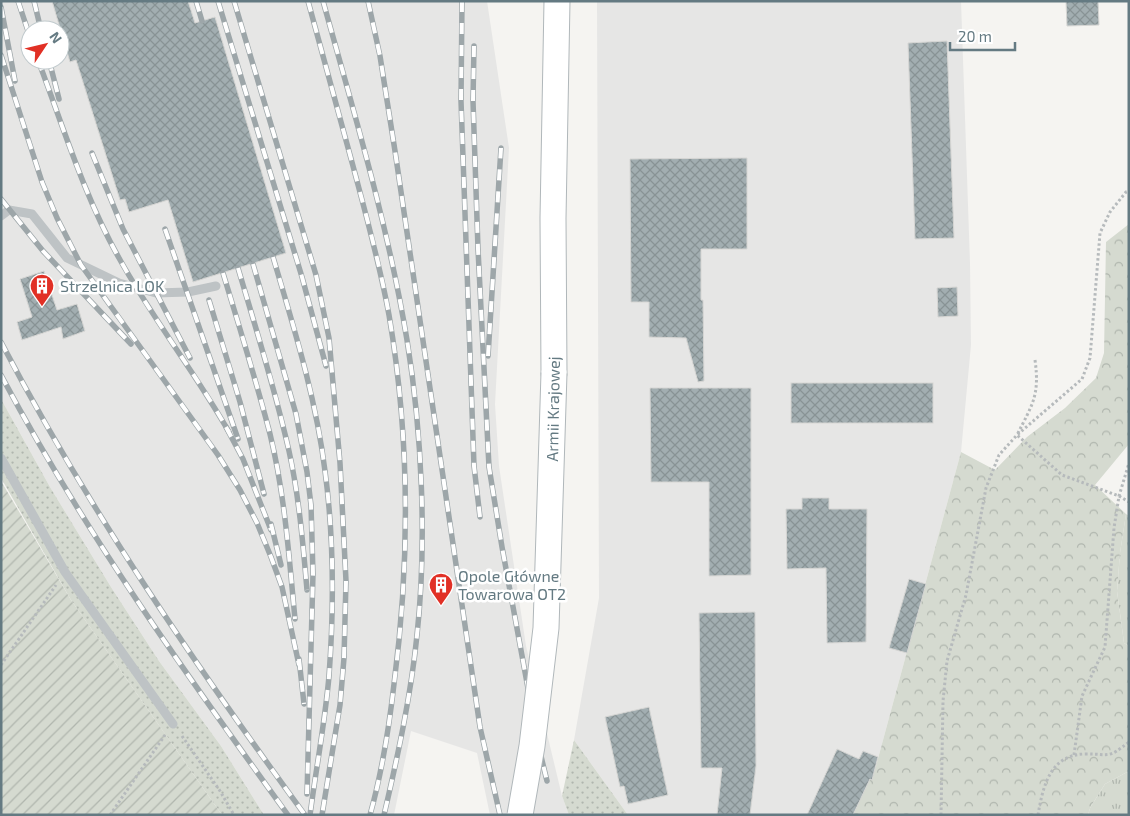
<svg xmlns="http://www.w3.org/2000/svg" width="1130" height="816" font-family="'Exo 2',sans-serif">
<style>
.built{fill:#e6e6e5;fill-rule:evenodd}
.grass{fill:url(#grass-dots)}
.forest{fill:url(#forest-crowns)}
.park{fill:url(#park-tufts)}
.garden{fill:url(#garden-furrows)}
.building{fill:url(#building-cross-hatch);stroke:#d6d6d4}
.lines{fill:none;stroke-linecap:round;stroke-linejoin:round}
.secondary-casing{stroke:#b0b7ba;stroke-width:27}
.path{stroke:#b6babc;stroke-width:3;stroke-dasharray:2.5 2.5;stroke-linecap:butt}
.lane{stroke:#bec3c5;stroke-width:9}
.secondary{stroke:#fff;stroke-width:25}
.rail-casing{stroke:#9da6a9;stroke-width:5.5}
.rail{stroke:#fff;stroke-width:4;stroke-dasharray:11;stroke-linecap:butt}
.secondary-bridge-casing{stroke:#b0b7ba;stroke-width:27;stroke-linecap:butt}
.secondary-bridge{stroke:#fff;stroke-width:25}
.labels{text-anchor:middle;stroke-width:5;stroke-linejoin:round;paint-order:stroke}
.poi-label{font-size:16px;fill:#647a82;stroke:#fff;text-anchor:start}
.street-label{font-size:16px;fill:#647a82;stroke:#fff}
</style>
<defs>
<pattern id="grass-dots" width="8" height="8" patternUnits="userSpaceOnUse" patternTransform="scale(1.25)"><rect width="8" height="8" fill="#d5dad0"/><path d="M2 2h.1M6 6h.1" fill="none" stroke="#b0b6ae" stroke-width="1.8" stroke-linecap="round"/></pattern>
<pattern id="forest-crowns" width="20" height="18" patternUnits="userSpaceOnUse" patternTransform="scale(1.25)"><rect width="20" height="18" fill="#d5dad0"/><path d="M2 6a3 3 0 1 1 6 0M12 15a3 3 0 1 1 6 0" fill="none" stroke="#b0b6ae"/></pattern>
<pattern id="park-tufts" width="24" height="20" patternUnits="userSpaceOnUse" patternTransform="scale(1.25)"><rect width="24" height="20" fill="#d5dad0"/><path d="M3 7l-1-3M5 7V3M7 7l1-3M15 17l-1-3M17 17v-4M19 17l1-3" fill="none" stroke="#b0b6ae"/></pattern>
<pattern id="garden-furrows" width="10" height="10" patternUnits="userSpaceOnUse" patternTransform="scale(1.25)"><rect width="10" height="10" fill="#d5dad0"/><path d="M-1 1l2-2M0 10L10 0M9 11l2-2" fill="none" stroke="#b0b6ae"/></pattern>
<pattern id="building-cross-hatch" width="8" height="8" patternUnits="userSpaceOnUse" patternTransform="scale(1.25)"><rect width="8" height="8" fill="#a2aeb1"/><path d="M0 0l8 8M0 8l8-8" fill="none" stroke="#889395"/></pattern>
</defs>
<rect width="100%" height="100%" fill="#f5f4f1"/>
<!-- built -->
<g class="built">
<path d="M1 1H487L509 148 495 404 499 466 526 646 562 796 569 815H490L477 753 411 731 394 815H264L221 746 159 661 111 587 50 487 1 399ZM30 30H60V60H30Z"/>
<path d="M597 1H961L970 263 971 345 961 452 876 766 853 815H628L574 740 599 598Z"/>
</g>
<!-- grass -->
<g class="grass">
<path d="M1 399 50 487 111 587 159 661 221 746 264 815H222L71 600 1 478Z"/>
<path d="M574 740 628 815H569L562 796Z"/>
</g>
<!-- forest -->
<path class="forest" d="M1129 224V444L1095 485 1126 514 1120 553 1117 591 1124 643 1129 646V771L1105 784 1090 808 1088 815H853L876 766 961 452 995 470 1027 437 1065 408 1096 378 1104 353 1106 242Z"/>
<!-- park -->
<g class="park">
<path d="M1126 514 1129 516V646L1124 643 1117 591 1120 553Z"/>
<path d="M1129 771V815H1088L1090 808 1105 784Z"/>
</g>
<!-- garden -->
<path class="garden" d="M1 481 71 600 222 815H1Z"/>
<!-- building -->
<g class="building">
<path d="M52 1H188L195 23 215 17 286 253 193 282 168 200 129 212 125 199 120 200 76 60 70 62Z"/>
<path d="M1066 1H1098L1099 25 1067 26Z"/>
<path d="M947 41 954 238 915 239 908 43Z"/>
<path d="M747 158V249H701V300H703L704 381 698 382 686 338 649 337V302H631L630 159Z"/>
<path d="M44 271 57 310 77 304 85 331 63 339 61 327 22 340 17 322 32 317 20 279Z"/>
<path d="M957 287 958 316 938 317 937 288Z"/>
<rect x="791" y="383" width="142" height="40"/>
<path d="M650 388H751V575L709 576V482H651Z"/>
<path d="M802 498H829V509H867L866 642 827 643 826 568 787 569 786 509H802Z"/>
<path d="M909 579 926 584 907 653 889 648Z"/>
<path d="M755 612 756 766 750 815H717L722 768H701L699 613Z"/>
<path d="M649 707 668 795 628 804 624 786 620 787 605 717Z"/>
<path d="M837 749 859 759 863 751 878 757 872 780 870 779 853 815H807Z"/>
</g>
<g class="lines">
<defs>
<path id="secondary" d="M554 373 553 218 557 1"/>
</defs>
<!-- secondary casing -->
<use href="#secondary" class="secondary-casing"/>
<!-- path -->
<g class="path">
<path d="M1035 360C1040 396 1032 405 1017 435L1062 475 1119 496 1129 502"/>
<path d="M1 665 56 585"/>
<path d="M182 736 220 791 234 815"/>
<path d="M1074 755 1082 696 1105 647 1114 528 1119 496 1129 463"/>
<path d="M110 815 165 735"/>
<path d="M941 815 943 701 947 661 966 595 986 488 999 455 1017 435 1082 379 1090 358 1100 233 1110 212 1126 192 1129 191"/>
<path d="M1038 815C1043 786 1050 754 1086 754 1111 754 1107 759 1129 742"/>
</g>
<!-- lane -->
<g class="lane">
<path d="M1 216 9 210 32 214 67 258 119 283 156 293 188 292 216 286"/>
<path d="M1 458 65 572 173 724"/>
</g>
<!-- secondary -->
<use href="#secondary" class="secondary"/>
<defs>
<g id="rail">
<path d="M18 1 30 37"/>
<path d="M34 1 41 30"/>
<path d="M196 1 202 21"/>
<path d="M218 1 302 277 326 366"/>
<path d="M234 1 316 275 329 338 340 463 346 581 344 658 340 705 322 815"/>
<path d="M308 1C323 56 338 111 353 166 366 215 380 265 389 315 410 438 410 561 394 684 389 728 382 772 370 815"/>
<path d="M323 1C354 113 388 225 407 340 422 432 427 542 417 635 411 695 398 755 384 815"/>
<path d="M368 1 380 56 395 151 480 727 500 815"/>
<path d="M462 1 461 101 474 466 480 517"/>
<path d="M1 7 15 81"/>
<path d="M474 46 473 101 478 249 489 467 502 547 539 748 547 781"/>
<path d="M1 55 42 182 57 218 81 265 218 455 240 490 257 523 271 557 282 587 299 665"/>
<path d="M38 60C63 126 84 196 119 258 152 318 195 372 229 432"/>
<path d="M49 60 59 99"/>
<path d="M92 153 123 229 190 358"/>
<path d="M1 199 43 251 131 344"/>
<path d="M165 229 238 439"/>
<path d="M273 257C294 328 316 398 325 471 334 538 334 608 329 676 325 722 316 769 310 815"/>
<path d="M253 264 296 414 307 472 311 505 313 574 307 794"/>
<path d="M238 268C256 329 275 389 289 451 299 496 303 544 307 590"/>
<path d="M223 273C239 326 256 380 270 434 285 495 289 557 295 619"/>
<path d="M209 300 240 402 264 494"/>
<path d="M1 342C88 509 194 663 305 815"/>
<path d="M488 356 501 148"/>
<path d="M1 375C83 530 185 673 288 815"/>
<path d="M226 427 243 459 271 530"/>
<path d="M271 524 281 565"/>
<path d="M299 659 304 704"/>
</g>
</defs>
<!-- rail casing -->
<use href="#rail" class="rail-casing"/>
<!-- rail -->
<use href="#rail" class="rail"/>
<defs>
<path id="secondary-bridge" d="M520 815 532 746 546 628 554 373"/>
</defs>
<!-- secondary-bridge casing -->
<use href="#secondary-bridge" class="secondary-bridge-casing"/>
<!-- secondary-bridge -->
<use href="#secondary-bridge" class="secondary-bridge"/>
</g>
<!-- icons -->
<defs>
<symbol id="building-pin" viewBox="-11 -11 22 30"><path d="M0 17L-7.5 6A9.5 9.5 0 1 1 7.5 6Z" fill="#e13025" stroke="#fff"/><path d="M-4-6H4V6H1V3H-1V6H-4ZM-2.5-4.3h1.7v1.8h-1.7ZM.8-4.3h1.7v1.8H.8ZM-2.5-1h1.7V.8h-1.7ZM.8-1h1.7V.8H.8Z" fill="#fff"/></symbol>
</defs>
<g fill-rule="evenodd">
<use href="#building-pin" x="28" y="272" width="28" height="38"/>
<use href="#building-pin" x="427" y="571" width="28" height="38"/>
</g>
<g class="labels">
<!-- poi labels -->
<g class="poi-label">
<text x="60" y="292">Strzelnica LOK</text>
<text x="458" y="582">Opole Główne<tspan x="458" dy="18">Towarowa OT2</tspan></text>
</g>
<!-- street labels -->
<g class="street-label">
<text transform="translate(553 409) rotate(-89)" y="6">Armii Krajowej</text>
</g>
</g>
<!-- border -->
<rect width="1130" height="816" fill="none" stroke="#647a82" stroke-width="5"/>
<!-- north arrow -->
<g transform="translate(45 45) rotate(55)"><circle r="24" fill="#ffffff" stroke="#c1cacd"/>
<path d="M0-4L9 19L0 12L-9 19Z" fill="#e13025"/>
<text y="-8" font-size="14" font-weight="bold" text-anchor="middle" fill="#647a82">N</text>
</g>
<!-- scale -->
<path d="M950 42v8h65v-8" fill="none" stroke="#647a82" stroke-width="2.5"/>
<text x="958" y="42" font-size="15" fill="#647a82" stroke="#ffffff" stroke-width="4" paint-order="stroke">20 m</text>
</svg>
